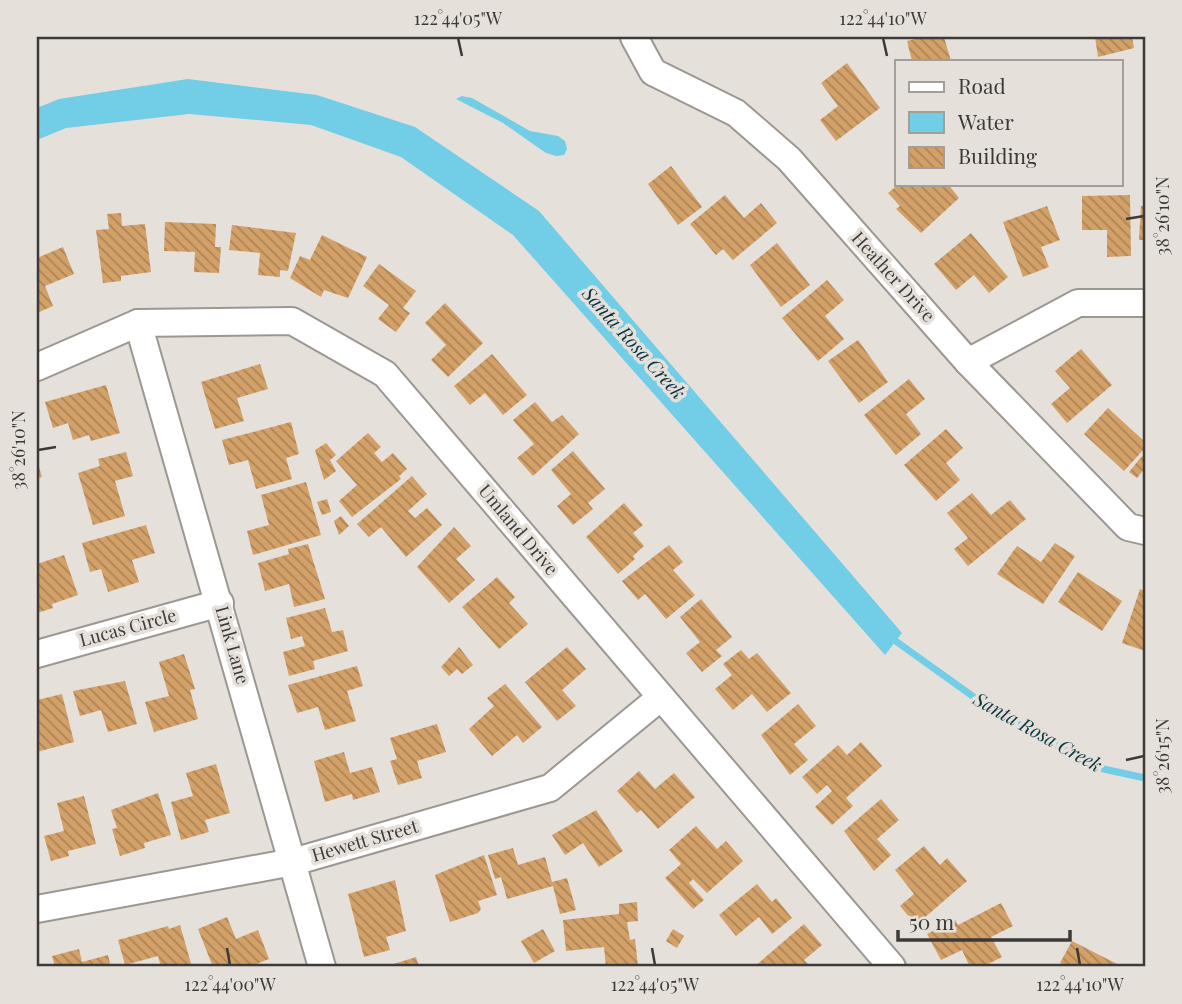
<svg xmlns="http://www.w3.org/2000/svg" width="1182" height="1004" font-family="'Playfair Display',serif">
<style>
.water{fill:#72cde7}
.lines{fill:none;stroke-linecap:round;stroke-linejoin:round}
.stream{stroke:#72cde7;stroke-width:7}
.building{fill:url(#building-back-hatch)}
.minor-casing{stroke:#9c9791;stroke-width:30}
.minor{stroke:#fff;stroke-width:26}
.ticks{fill:none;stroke:#3c3a38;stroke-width:2.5}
.labels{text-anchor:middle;stroke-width:7;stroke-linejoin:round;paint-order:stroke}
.street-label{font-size:18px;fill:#3c3a38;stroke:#e6e0da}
.water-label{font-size:19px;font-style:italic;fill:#083540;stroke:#e6e0da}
.neatline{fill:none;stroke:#3c3a38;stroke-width:2.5}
.ticks-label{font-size:18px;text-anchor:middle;fill:#3c3a38}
</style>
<defs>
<pattern id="building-back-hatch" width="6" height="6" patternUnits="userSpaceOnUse" patternTransform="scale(1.75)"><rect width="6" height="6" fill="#d3a168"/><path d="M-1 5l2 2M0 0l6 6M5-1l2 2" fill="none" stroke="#ac8457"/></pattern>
</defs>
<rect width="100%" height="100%" fill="#e6e0da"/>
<!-- water -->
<g class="water">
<path d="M188 79 317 95 415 127 539 211 902 633 885 655 513 235 401 157 311 125 189 114 66 128 37 140V108L59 99Z"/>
<path d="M462 96 472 98 530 131 558 136 565 141 567 149 564 155 556 156 546 153 503 123 456 99Z"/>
</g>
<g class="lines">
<!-- stream -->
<path class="stream" d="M890 637 992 710 1099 768 1145 778"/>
</g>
<!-- building -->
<g class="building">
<path d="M924 37H944L951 61H912L907 41Z"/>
<path d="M1095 37H1132L1134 48 1098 57Z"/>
<path d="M847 63 880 108 836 141 820 120 838 106 821 83Z"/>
<path d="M671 166 702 207 678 225 648 184Z"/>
<path d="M899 184H948L959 198 921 233 896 209 900 206 888 193Z"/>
<path d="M725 195 744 218 761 203 777 223 733 260 723 249 716 255 690 224Z"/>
<path d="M1130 195 1131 256 1107 257V230H1082V196Z"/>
<path d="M1047 206 1060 240 1041 247 1049 267 1023 277 1003 222Z"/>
<path d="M1141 206H1145V240H1139Z"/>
<path d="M121 213 122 226 145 224 151 272 121 276V281L103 283 96 230 109 229 107 214Z"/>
<path d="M165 222 216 224 215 247H221L219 273 194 272 195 252 164 251Z"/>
<path d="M232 225 296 233 288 271 280 270V277L258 275 260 253 229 250Z"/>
<path d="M971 233 1008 277 989 293 974 275 956 290 934 264Z"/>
<path d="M322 235 367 257 348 298 324 290 321 297 290 278 300 256 310 260Z"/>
<path d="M777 243 810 285 781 307 750 265Z"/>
<path d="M63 247 74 274 45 286 53 306 37 313V258Z"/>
<path d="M379 264 416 291 403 308 410 313 396 332 378 319 389 305 363 286Z"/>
<path d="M827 280 844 300 825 316 844 339 818 361 782 318Z"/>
<path d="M445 303 483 343 448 377 431 360 446 345 425 323Z"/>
<path d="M858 340 888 382 859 403 828 361Z"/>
<path d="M1081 349 1112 385 1067 423 1051 404 1070 388 1055 371Z"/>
<path d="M492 354 527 395 503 415 485 393 470 405 454 386Z"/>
<path d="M260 364 268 389 237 398 244 421 215 429 201 382Z"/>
<path d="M909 379 925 399 906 414 921 434 896 455 864 415Z"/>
<path d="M106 385 120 433 91 441 89 435 73 440 68 423 53 428 45 402Z"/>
<path d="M535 402 552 422 562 415 579 434 533 476 517 458 534 444 513 420Z"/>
<path d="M1108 408 1145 442V448L1124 471 1084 434Z"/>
<path d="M291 422 299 454 286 458 292 479 256 489 248 460 229 465 222 440Z"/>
<path d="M946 429 963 448 946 463 960 480 936 501 904 465Z"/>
<path d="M368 433 381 447 374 453 382 462 393 453 407 469 399 476 401 479 352 517 339 501 357 485 336 461Z"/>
<path d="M326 443 336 455 330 460 336 471 324 480 315 450Z"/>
<path d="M573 451 605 489 588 503 593 509 573 525 557 506 571 494 551 470Z"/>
<path d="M126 452 133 476 115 481 125 516 93 525 78 473 100 466 98 459Z"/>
<path d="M1142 456 1145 459V468L1137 478 1129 472Z"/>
<path d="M37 461 42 477 37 478Z"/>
<path d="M412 476 427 494 408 511 415 518 427 508 442 525 406 557 381 527 369 537 357 524Z"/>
<path d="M306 482 321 535 253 555 247 531 269 525 261 495Z"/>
<path d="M972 493 991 515 1010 500 1026 519 968 566 954 549 968 538 947 513Z"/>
<path d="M327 499 331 512 322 515 317 502Z"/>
<path d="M624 503 643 525 633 533 644 546 633 556 635 559 618 574 586 537Z"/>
<path d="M341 516 349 526 339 535 334 521Z"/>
<path d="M146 525 155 553 132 560 139 582 108 592 101 569 90 572 82 543Z"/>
<path d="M454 527 471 546 456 559 475 580 449 603 417 567Z"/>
<path d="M1055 543 1075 556 1043 604 997 574 1017 546 1041 562Z"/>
<path d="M308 544 325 599 294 607 289 584 265 591 258 563 289 554 288 549Z"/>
<path d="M669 545 683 562 673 570 695 595 666 619 645 594 638 600 622 581Z"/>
<path d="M64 555 78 595 52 604 53 608 37 613V564Z"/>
<path d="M1078 572 1122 601 1102 631 1058 602Z"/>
<path d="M497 577 515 597 509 603 528 624 499 649 462 607Z"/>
<path d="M1140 589 1145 591V651L1122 643Z"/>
<path d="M701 599 732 637 716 650 722 656 702 672 686 653 700 642 680 617Z"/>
<path d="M325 608 332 632 343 630 348 651 313 661 315 669 289 676 283 652 305 646 302 636 291 639 286 618Z"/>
<path d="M459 647 473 665 462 674 457 669 449 676 441 667Z"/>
<path d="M567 647 586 669 562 690 576 706 557 721 525 682Z"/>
<path d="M741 650 749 659 757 653 791 693 767 712 752 694 733 710 715 689 732 675 723 664Z"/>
<path d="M184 654 195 689 190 690 198 719 154 732 145 702 169 696 159 662Z"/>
<path d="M357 666 363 686 347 691 356 721 325 730 318 707 297 713 288 685Z"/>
<path d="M125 681 137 724 108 732 101 710 80 716 73 691Z"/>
<path d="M505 684 542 727 523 743 517 735 492 756 469 729 494 706 487 698Z"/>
<path d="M62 694 74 742 37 752V700Z"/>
<path d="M798 704 816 726 794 744 808 760 790 775 761 735Z"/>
<path d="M437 724 446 752 417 761 422 778 398 785 390 761 397 759 390 738Z"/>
<path d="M861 742 882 766 846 798 853 806 832 825 815 807 832 791 827 785 817 794 802 777 838 745 847 755Z"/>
<path d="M344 752 350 773 372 767 380 792 353 800 352 794 325 802 314 761Z"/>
<path d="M216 764 230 813 205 820 209 832 181 840 171 802 193 796 186 773Z"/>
<path d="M639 771 655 789 674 773 695 797 658 829 641 810 637 813 617 791Z"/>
<path d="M158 793 171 835 144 843 145 848 120 856 112 829 117 828 111 810Z"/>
<path d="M84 796 96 844 68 851 69 856 51 861 44 836 64 831 57 803Z"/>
<path d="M881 799 899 820 877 839 891 855 874 871 844 831Z"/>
<path d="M596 810 623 851 599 867 583 843 565 855 552 835Z"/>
<path d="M696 826 717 849 726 841 743 861 707 893 693 879 689 883 704 900 693 909 665 878 681 864 669 850Z"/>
<path d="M924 846 940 865 947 858 967 881 916 925 900 906 914 894 895 870Z"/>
<path d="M513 848 518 865 545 857 552 882 567 878 576 910 560 914 553 886 507 899 501 877 495 879 488 855Z"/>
<path d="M484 855 497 895 478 901 481 909 478 913 450 922 435 875Z"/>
<path d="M395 880 406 931 386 937 390 950 364 957 348 894Z"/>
<path d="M757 884 772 902 776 898 792 918 772 934 759 917 736 936 719 915Z"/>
<path d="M637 902 638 921 627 922 630 940 635 939 638 966 606 967 604 947 566 951 563 920 619 914V904Z"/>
<path d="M1001 903 1013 926 991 937 1002 957 982 967H970L962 950 941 960 927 934 955 920 958 925Z"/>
<path d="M227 917 236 939 258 930 269 959 249 967H213L198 929Z"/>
<path d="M804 924 822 945 804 960 811 967H754Z"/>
<path d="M180 925 192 967H161L158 956 125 965 118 940 168 926 169 929Z"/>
<path d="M543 929 555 951 534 963 521 941Z"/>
<path d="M673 929 684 936 677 948 666 941Z"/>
<path d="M1072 941 1123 967H1069L1060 963Z"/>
<path d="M79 949 82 962 108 955 111 967H55L52 956Z"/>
<path d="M416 957 419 967H384Z"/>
</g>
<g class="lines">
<defs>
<g id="minor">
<path d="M634 37 653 72 736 113 789 159 968 362 1128 527 1145 531"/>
<path d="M138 323 322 967"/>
<path d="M968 362 1078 303H1145"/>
<path d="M37 367 138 323 292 321 385 374 892 967"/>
<path d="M37 654 220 603"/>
<path d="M37 909 293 862 550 788 661 697"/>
</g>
</defs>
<!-- minor casing -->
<use href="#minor" class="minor-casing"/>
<!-- minor -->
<use href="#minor" class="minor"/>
</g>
<!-- ticks -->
<path class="ticks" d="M458 38 462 56M883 38 887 56M1126 219 1144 216M38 450 56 447M1126 760 1144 756M227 948 230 965M652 948 655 965M1077 948 1080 965"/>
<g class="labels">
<!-- street labels -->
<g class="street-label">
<text transform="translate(893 277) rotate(48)" y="6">Heather Drive</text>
<text transform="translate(518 530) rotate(50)" y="6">Umland Drive</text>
<text transform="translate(128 628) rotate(-15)" y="6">Lucas Circle</text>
<text transform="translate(232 645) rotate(74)" y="6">Link Lane</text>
<text transform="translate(365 841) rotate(-16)" y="6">Hewett Street</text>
</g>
<!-- water labels -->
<g class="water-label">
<text transform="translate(634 343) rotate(48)" y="7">Santa Rosa Creek</text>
<text transform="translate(1038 732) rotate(29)" y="7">Santa Rosa Creek</text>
</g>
</g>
<!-- border -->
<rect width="1182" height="1004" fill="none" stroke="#e6e0da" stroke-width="77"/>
<!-- legend -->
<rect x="895" y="60" width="228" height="126" fill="#e6e0da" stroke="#a29e99" stroke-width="2"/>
<rect x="909" y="82" width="35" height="10" fill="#ffffff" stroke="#a29e99" stroke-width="2"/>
<text x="958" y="94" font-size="21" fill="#3c3a38">Road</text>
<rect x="909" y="112" width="35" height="21" fill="#72cde7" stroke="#a29e99" stroke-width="2"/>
<text x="958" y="130" font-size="21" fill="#3c3a38">Water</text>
<rect x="909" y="147" width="35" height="21" fill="url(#building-back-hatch)" stroke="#a29e99" stroke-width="2"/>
<text x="958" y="164" font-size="21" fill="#3c3a38">Building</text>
<!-- scale -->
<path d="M898 930v10h172v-10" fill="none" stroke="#3c3a38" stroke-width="3.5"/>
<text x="909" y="930" font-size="21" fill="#3c3a38" stroke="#e6e0da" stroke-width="5" paint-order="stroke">50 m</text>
<rect x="38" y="38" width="1106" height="927" class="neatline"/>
<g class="ticks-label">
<text x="458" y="25">122°44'05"W</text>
<text x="883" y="25">122°44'10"W</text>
<text transform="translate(1163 216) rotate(-90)" y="6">38°26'10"N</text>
<text transform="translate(19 450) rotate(-90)" y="6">38°26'10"N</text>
<text transform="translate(1163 756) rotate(-90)" y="6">38°26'15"N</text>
<text x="230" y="991">122°44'00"W</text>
<text x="655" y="991">122°44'05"W</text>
<text x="1080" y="991">122°44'10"W</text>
</g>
</svg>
